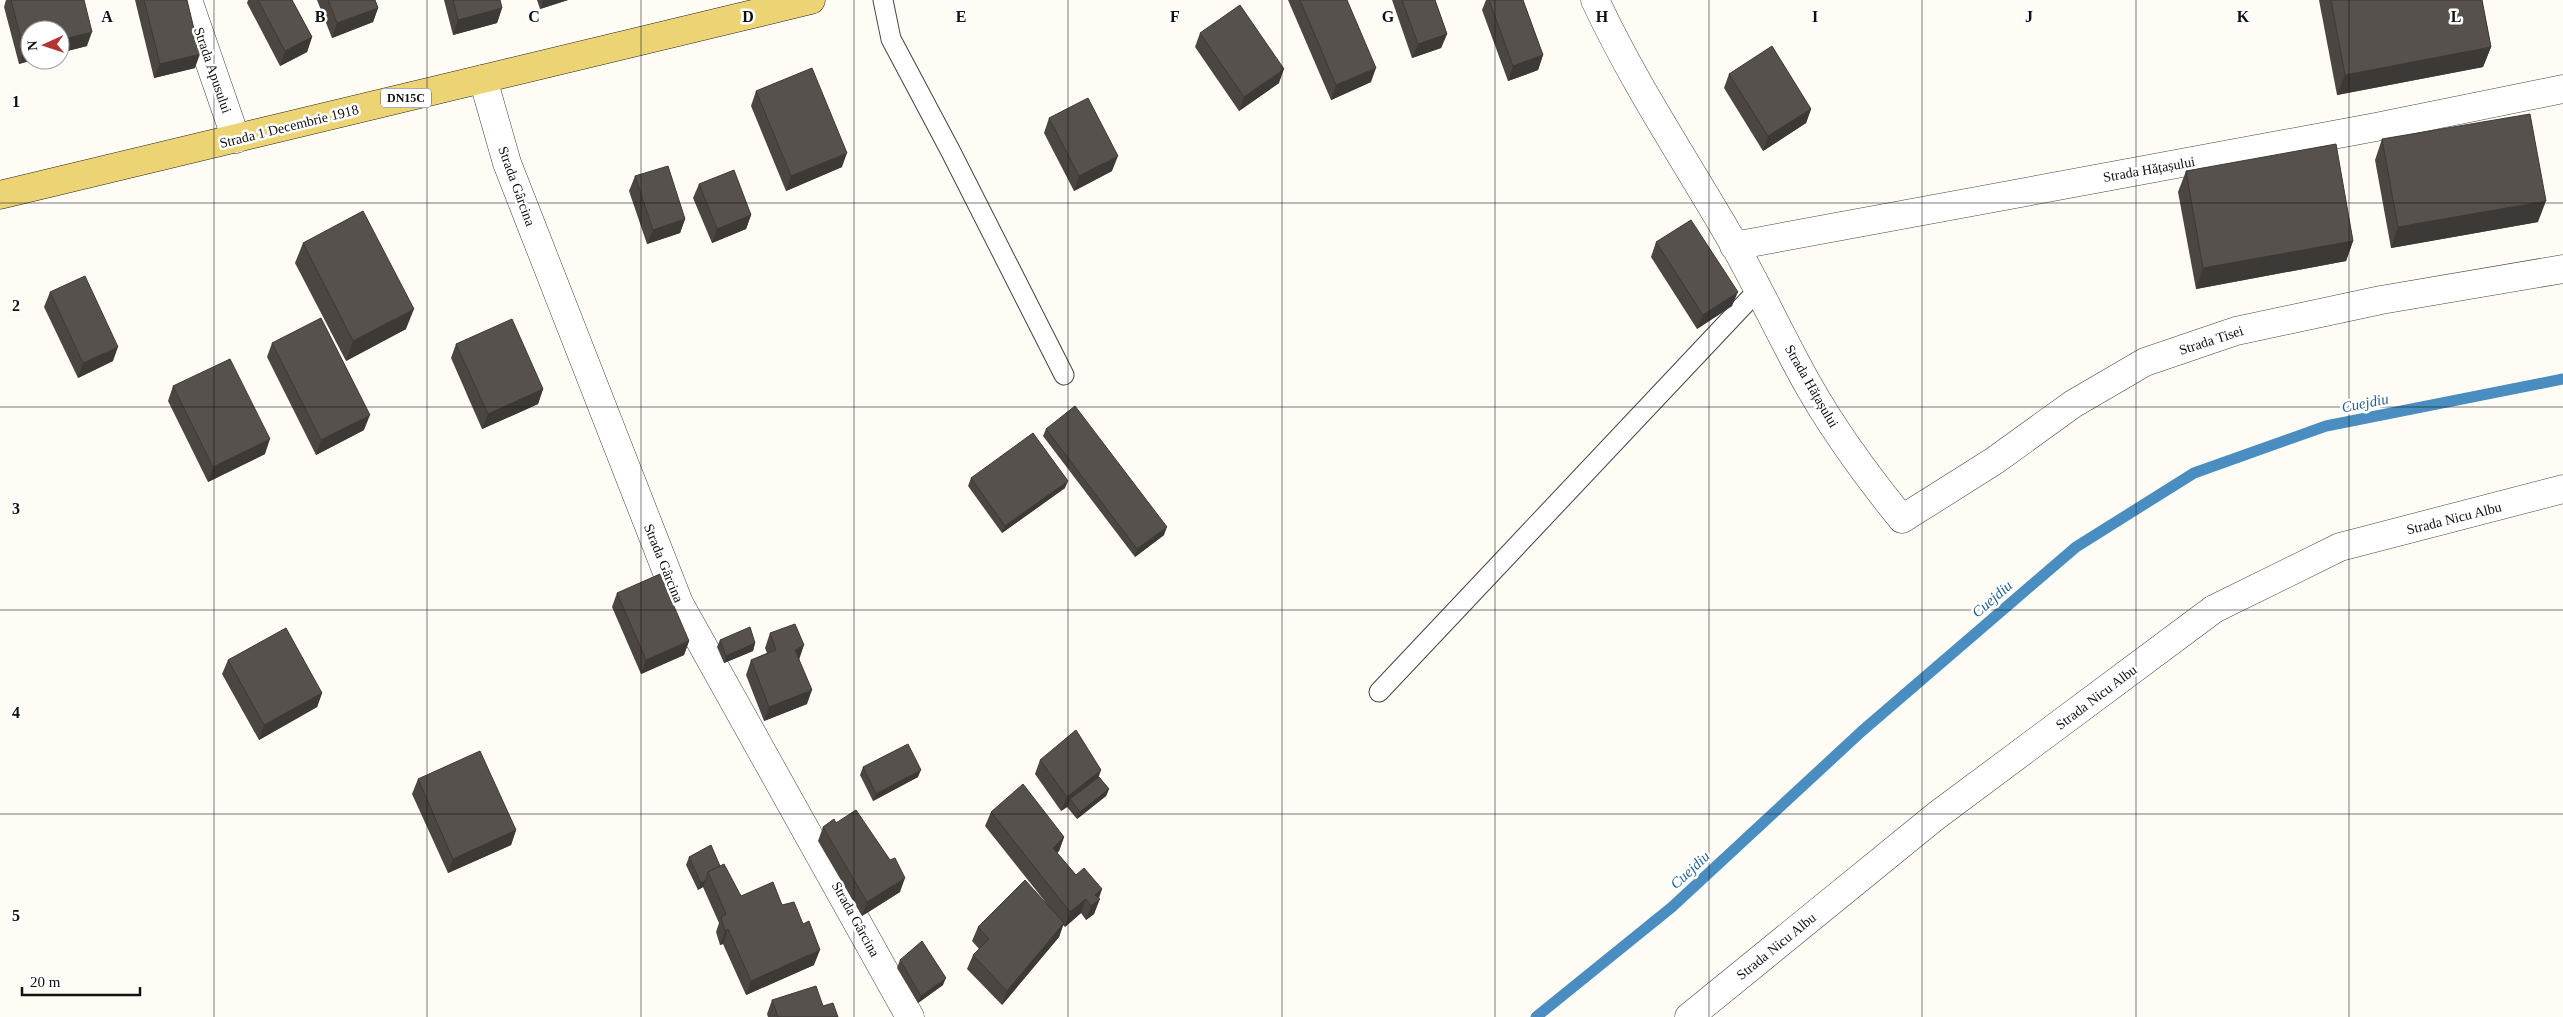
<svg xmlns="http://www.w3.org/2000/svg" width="2563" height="1017" font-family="'Times New Roman',serif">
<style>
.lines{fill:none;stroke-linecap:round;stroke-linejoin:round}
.stream{stroke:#4a8dc1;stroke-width:11}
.lane-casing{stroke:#434343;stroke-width:21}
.street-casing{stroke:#434343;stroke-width:29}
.primary-casing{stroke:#212121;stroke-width:29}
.lane{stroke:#fff;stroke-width:19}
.street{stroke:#fff;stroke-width:28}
.primary{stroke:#ecd475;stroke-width:28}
.wall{fill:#4b4642}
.shaded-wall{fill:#3d3936}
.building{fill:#57514d;stroke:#3d3936}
.grid{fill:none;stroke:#101010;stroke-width:1;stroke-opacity:0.55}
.labels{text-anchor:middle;stroke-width:5;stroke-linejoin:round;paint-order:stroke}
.shield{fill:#fff;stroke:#585858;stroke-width:1}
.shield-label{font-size:12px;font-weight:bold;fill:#101010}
.street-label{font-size:14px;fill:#101010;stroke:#fff}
.water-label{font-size:15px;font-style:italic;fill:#236097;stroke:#fff}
.grid-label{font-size:16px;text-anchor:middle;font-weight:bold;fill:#101010;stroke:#fff;stroke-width:5;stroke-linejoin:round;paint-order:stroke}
</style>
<rect width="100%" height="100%" fill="#fefcf4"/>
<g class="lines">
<!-- stream -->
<path class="stream" d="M1536 1017 1672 907 1862 731 2076 547 2194 473 2326 426 2563 379"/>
<defs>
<g id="lane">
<path d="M883 0 891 39 951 152 1064 375"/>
<path d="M1379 692 1758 290"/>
</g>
<g id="street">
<path d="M188 0 236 139"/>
<path d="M1595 0C1635 86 1688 164 1735 246 1760 291 1782 338 1807 383 1834 431 1867 476 1902 519L1994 461 2073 404 2145 362 2236 331 2381 300 2563 269"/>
<path d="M483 79 507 163 679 603 910 1017"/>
<path d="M1734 246 2376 127 2563 89"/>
<path d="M1689 1017 1936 816 2214 609 2340 547 2563 489"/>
</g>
<path id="primary" d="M0 195 811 0"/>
</defs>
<!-- lane casing -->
<use href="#lane" class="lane-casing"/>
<!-- street casing -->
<use href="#street" class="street-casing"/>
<!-- primary casing -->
<use href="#primary" class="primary-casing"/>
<!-- lane -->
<use href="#lane" class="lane"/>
<!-- street -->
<use href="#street" class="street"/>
<!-- primary -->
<use href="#primary" class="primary"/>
</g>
<!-- wall -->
<g class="wall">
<path d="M6 0H84L87 46 30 60 19 64 4 7Z"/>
<path d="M135 0H187L195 68 154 78Z"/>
<path d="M248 0H292L312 37 307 52 280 66 247 3Z"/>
<path d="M317 0H375L378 8 373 22 332 38Z"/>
<path d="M444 0H500L502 8 497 23 453 35Z"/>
<path d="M537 0H568L540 9Z"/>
<path d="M1288 0H1347L1371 82 1331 100Z"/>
<path d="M1392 0H1435L1447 34 1441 48 1412 58Z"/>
<path d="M1486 0H1523L1543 55 1538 70 1508 81 1482 10Z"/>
<path d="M2319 0H2482L2491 47 2483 67 2337 95Z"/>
<path d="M1200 33 1279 83 1239 111 1195 47Z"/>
<path d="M1729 74 1811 109 1806 123 1763 151 1724 88Z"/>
<path d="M756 91 842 167 786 191 751 106Z"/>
<path d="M1049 118 1112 171 1074 191 1044 133Z"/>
<path d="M2382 139 2538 222 2391 248 2375 160Z"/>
<path d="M2186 171 2353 241 2346 261 2196 289 2178 192Z"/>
<path d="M635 176 685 219 680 233 647 244 629 191Z"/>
<path d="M699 184 751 215 746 229 712 243 693 198Z"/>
<path d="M1656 242 1732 306 1697 329 1651 257Z"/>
<path d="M303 243 406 329 346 361 295 263Z"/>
<path d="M50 292 113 361 78 378 44 307Z"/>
<path d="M272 343 364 430 316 455 267 357Z"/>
<path d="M456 344 543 389 538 404 482 429 451 358Z"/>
<path d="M173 386 265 454 208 482 168 401Z"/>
<path d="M1046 429 1164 535 1135 557 1043 436Z"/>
<path d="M971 478 1065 488 1002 533 968 486Z"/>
<path d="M617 593 689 641 684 655 641 674 612 607Z"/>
<path d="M770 633 799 660 807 704 764 721 746 675 751 660 767 653 765 648Z"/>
<path d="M720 640 755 643 753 651 724 663 717 647Z"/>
<path d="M228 660 322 693 317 707 259 740 222 674Z"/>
<path d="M1040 760 1099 777 1109 789 1106 796 1077 819 1067 807 1061 811 1035 774Z"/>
<path d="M863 767 918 777 873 801 860 775Z"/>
<path d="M418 779 516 830 511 845 448 873 412 794Z"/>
<path d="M991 812 1064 837 1059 851 1057 853 1076 875 1102 889 1094 914 1086 920 1081 913 1065 927 1063 925 1059 937 1002 1005 967 969 973 955 979 949 972 941 978 927 1047 904 985 826Z"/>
<path d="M836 823 900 892 862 916 818 841 823 827Z"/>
<path d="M689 857 720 866 741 896 782 905 814 965 746 995 723 944 720 945 716 932 719 923 703 887 698 890 686 865Z"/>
<path d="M900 960 943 985 918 1003 897 968Z"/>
<path d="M772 1000 823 1006 838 1017H768L767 1014Z"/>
</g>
<!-- shaded-wall -->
<g class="shaded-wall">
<path d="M543 0H568L540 9Z"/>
<path d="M378 8 373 22 332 38 337 23Z"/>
<path d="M502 8 497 23 453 35 458 20Z"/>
<path d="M92 32 87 46 60 53V40Z"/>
<path d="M1447 34 1441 48 1412 58 1418 44Z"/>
<path d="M312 37 307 52 280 66 285 51Z"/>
<path d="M2491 47 2483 67 2337 95 2345 75Z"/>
<path d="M30 48V60H34L19 64 24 50Z"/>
<path d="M200 54 195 68 154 78 160 64Z"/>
<path d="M1543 55 1538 70 1508 81 1513 66Z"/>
<path d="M1376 68 1371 82 1331 100 1336 85Z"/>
<path d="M1284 69 1279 83 1239 111 1244 97Z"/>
<path d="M1811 109 1806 123 1763 151 1768 136Z"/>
<path d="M847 153 842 167 786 191 791 176Z"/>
<path d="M1118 156 1112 171 1074 191 1079 176Z"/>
<path d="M2546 201 2538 222 2391 248 2398 227Z"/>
<path d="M751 215 746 229 712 243 717 229Z"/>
<path d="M685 219 680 233 647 244 653 230Z"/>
<path d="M2353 241 2346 261 2196 289 2203 268Z"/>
<path d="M1738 292 1732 306 1697 329 1703 315Z"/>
<path d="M414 309 406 329 346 361 353 341Z"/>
<path d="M118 347 113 361 78 378 83 363Z"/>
<path d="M543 389 538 404 482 429 488 414Z"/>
<path d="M370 415 364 430 316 455 321 440Z"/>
<path d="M270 439 265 454 208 482 213 467Z"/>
<path d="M1068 481 1065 488 1002 533 1005 526Z"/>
<path d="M1167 527 1164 535 1135 557 1137 549Z"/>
<path d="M689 641 684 655 641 674 646 660Z"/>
<path d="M755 643 753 651 724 663 726 656Z"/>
<path d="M804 645 799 660 795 650Z"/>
<path d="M812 690 807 704 764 721 769 707Z"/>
<path d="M322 693 317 707 259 740 264 725Z"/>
<path d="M921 770 918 777 873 801 876 794Z"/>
<path d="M1101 770 1096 785 1070 799 1067 807 1061 811 1067 797Z"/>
<path d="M1109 789 1106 796 1077 819 1080 812Z"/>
<path d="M516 830 511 845 448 873 453 859Z"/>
<path d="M1064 837 1059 851 1048 862 1053 848Z"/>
<path d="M905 878 900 892 862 916 867 902Z"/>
<path d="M706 880 703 887 698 890 701 883Z"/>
<path d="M1102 889 1097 901 1100 899 1094 914 1086 920 1095 895Z"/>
<path d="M1086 899 1081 913 1065 927 1070 912Z"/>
<path d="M1064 923 1059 937 1002 1005 1007 991Z"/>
<path d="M728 929 723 944 720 945 725 931Z"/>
<path d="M820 950 814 965 746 995 751 981Z"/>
<path d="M946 978 943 985 918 1003 921 996Z"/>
</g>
<!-- building -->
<g class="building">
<path d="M11 0H84L92 32 60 40V30H30V48L24 50Z"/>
<path d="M144 0H187L200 54 160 64Z"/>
<path d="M258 0H292L312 37 285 51Z"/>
<path d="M328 0H375L378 8 337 23Z"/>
<path d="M453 0H500L502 8 458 20Z"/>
<path d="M1300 0H1347L1376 68 1336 85Z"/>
<path d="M1402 0H1435L1447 34 1418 44Z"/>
<path d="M1489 0H1523L1543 55 1513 66Z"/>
<path d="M2331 0H2482L2491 47 2345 75Z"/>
<path d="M1240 5 1284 69 1244 97 1200 33Z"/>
<path d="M1772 46 1811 109 1768 136 1729 74Z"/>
<path d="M812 68 847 153 791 176 756 91Z"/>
<path d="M1088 98 1118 156 1079 176 1049 118Z"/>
<path d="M2530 114 2546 201 2398 227 2382 139Z"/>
<path d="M2336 144 2353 241 2203 268 2186 171Z"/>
<path d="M668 166 685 219 653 230 635 176Z"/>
<path d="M734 170 751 215 717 229 699 184Z"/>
<path d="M363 211 414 309 353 341 303 243Z"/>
<path d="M1691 220 1738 292 1703 315 1656 242Z"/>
<path d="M85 276 118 347 83 363 50 292Z"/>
<path d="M321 318 370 415 321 440 272 343Z"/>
<path d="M512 319 543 389 488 414 456 344Z"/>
<path d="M230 359 270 439 213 467 173 386Z"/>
<path d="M1075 406 1167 527 1137 549 1046 429Z"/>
<path d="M1033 433 1068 481 1005 526 971 478Z"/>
<path d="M660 574 689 641 646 660 617 593Z"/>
<path d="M795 624 804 645 795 650 812 690 769 707 751 660 776 650 770 633Z"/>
<path d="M750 627 755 643 726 656 720 640Z"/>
<path d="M286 628 322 693 264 725 228 660Z"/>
<path d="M1076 730 1101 770 1067 797 1040 760Z"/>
<path d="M908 744 921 770 876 794 863 767Z"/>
<path d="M480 751 516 830 453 859 418 779Z"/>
<path d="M1099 777 1109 789 1080 812 1070 799Z"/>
<path d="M1023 784 1064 837 1053 848 1076 875 1084 868 1102 889 1095 895 1100 899 1091 906 1086 899 1070 912 991 812Z"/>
<path d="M856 810 890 860 895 858 905 878 867 902 823 827 834 819 836 823Z"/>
<path d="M711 845 720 866 708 872 706 880 701 883 689 857Z"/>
<path d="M724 864 741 896 773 882 782 905 794 902 803 924 809 921 820 950 751 981 728 929 725 931 721 918 726 914 708 872Z"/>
<path d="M1025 880 1064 923 1007 991 973 955 989 939 978 927Z"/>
<path d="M922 941 946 978 921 996 900 960Z"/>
<path d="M816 986 823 1006 833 1003 838 1017H778L772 1000Z"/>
</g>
<!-- grid -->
<path class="grid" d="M214 0V1017M427 0V1017M641 0V1017M854 0V1017M1068 0V1017M1282 0V1017M1495 0V1017M1709 0V1017M1922 0V1017M2136 0V1017M2349 0V1017M0 203H2563M0 407H2563M0 610H2563M0 814H2563"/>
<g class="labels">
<!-- shield labels -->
<rect class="shield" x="381" y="88.5" width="50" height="19" rx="4"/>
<g class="shield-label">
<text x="406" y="102">DN15C</text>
</g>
<!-- street labels -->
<g class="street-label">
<text transform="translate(213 70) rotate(71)" y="5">Strada Apusului</text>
<text transform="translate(289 126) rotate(-14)" y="5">Strada 1 Decembrie 1918</text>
<text transform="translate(2149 169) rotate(-10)" y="5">Strada Hățașului</text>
<text transform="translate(517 186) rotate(70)" y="5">Strada Gârcina</text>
<text transform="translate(2211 340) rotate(-18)" y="5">Strada Tisei</text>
<text transform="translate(1812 386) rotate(60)" y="5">Strada Hățașului</text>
<text transform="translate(2454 518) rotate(-14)" y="5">Strada Nicu Albu</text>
<text transform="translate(664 563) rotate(68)" y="5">Strada Gârcina</text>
<text transform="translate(2096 697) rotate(-37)" y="5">Strada Nicu Albu</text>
<text transform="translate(856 919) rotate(61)" y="5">Strada Gârcina</text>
<text transform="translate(1776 946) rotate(-39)" y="5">Strada Nicu Albu</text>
</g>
<!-- water labels -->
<g class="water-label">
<text transform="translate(2365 403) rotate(-11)" y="5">Cuejdiu</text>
<text transform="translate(1992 599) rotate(-41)" y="5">Cuejdiu</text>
<text transform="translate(1690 870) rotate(-43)" y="5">Cuejdiu</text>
</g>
</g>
<g class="grid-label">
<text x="107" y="22">A</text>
<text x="320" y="22">B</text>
<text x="534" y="22">C</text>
<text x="748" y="22">D</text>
<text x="961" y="22">E</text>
<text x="1175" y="22">F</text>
<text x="1388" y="22">G</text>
<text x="1602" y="22">H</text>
<text x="1815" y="22">I</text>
<text x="2029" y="22">J</text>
<text x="2243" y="22">K</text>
<text x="2456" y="22">L</text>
<text x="16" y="107">1</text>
<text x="16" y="311">2</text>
<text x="16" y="514">3</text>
<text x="16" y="718">4</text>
<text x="16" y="921">5</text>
</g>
<!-- north arrow -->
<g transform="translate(45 45) rotate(267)"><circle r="24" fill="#ffffff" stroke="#9f9f9f"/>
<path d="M0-4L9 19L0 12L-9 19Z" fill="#b43435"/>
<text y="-8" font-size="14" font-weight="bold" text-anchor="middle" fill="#101010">N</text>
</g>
<!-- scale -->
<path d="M22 987v8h118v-8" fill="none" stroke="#101010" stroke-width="2.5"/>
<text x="30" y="987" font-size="15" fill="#101010" stroke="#ffffff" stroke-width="4" paint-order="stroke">20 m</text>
</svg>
